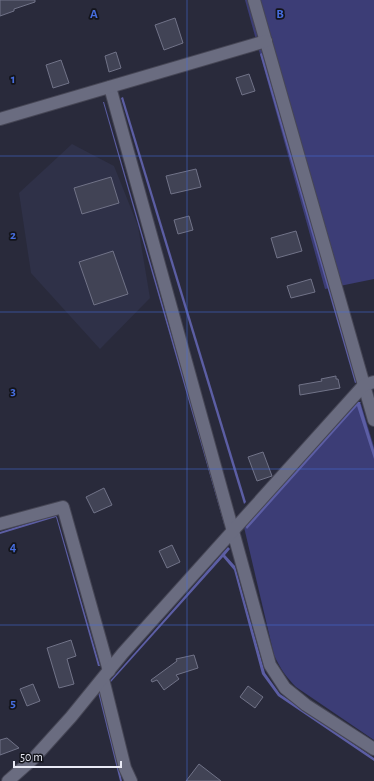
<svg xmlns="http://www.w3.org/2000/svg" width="374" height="781" font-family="'Alegreya Sans',sans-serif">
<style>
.built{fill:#2f3148}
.green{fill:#3c3d76}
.water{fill:#5c5ea4}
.building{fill:#414355;stroke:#717388}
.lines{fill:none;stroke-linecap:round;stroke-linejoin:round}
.minor-casing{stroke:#464655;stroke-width:14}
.minor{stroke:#6a6c80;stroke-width:12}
.grid{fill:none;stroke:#466dde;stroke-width:1;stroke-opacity:0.55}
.grid-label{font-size:13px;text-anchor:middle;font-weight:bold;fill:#466dde;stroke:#13141b;stroke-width:3.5;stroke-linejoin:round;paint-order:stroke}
</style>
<rect width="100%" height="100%" fill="#292a3b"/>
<!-- built -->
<path class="built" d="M72 144 114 166 138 226 150 298 100 349 31 273 19 193Z"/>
<!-- green -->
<g class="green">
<path d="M245 0H374V279L325 289Z"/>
<path d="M359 402 361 404 374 447V740L296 687C286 677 280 668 274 655L244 527 355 403Z"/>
</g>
<!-- water -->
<g class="water">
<path d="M262 53 357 382 355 383 260 54Z"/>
<path d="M123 97 246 502 244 504 121 98Z"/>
<path d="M103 102H104L226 523 224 524Z"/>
<path d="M358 402H361L360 403 374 450V459L357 406 247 529 245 526Z"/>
<path d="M55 515 57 517 100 666H98L56 517 0 534V532Z"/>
<path d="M228 547 230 549 225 555 235 566 265 673 280 694 374 758V761L278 696 262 674 234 570 223 557 110 683 109 682Z"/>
<path d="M101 691 122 781H120L98 692Z"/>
</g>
<!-- building -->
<g class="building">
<path d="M0 0H35V2L14 9V11L0 16Z"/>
<path d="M175 18 183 43 164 50 155 25Z"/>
<path d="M116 52 121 68 109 72 105 56Z"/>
<path d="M61 60 69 83 53 88 46 65Z"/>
<path d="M249 74 255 91 242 95 236 78Z"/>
<path d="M196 169 201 187 171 194 166 176Z"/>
<path d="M111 177 119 203 82 214 74 188Z"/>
<path d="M189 216 193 230 178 234 174 220Z"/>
<path d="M296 231 302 251 277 258 271 238Z"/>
<path d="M113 251 128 294 94 305 79 262Z"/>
<path d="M311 279 315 292 291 298 287 286Z"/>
<path d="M336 376V379H338L340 388 300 395 299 385 322 381 321 379Z"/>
<path d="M263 452 272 476 257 481 248 457Z"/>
<path d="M104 488 112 505 94 513 86 497Z"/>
<path d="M172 545 180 562 167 568 159 551Z"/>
<path d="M71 640 76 656 67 659 74 684 59 688 47 648Z"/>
<path d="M194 655 198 668 176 675 179 679 164 690 157 680 152 682 151 680 177 661 176 659Z"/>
<path d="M33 684 40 701 27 706 20 689Z"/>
<path d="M248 686 263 697 255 708 240 697Z"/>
<path d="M7 738 19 748 0 755V740Z"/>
<path d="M199 764 221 781H186Z"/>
</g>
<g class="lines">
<defs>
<g id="minor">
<path d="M254 0 374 420"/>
<path d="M110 87 270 665 285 688 306 705 374 749"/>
<path d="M0 119 266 41"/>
<path d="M0 524 63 507 109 671"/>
<path d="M103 679 125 768 131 781"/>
<path d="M8 781 34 758 71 717 123 653 364 385 374 382"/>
</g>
</defs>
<!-- minor casing -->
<use href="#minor" class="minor-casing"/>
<!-- minor -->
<use href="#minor" class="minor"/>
</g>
<!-- grid -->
<path class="grid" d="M187 0V781M0 156H374M0 312H374M0 469H374M0 625H374"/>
<g class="grid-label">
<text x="94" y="18">A</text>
<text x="280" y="18">B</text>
<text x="13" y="83">1</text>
<text x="13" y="239">2</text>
<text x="13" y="395">3</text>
<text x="13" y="551">4</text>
<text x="13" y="707">5</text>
</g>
<!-- scale -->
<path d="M14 761v6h107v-6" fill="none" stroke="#e9eaf6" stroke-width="2"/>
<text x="20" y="761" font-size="12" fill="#e9eaf6" stroke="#13141b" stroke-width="3" paint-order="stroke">50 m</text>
</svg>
